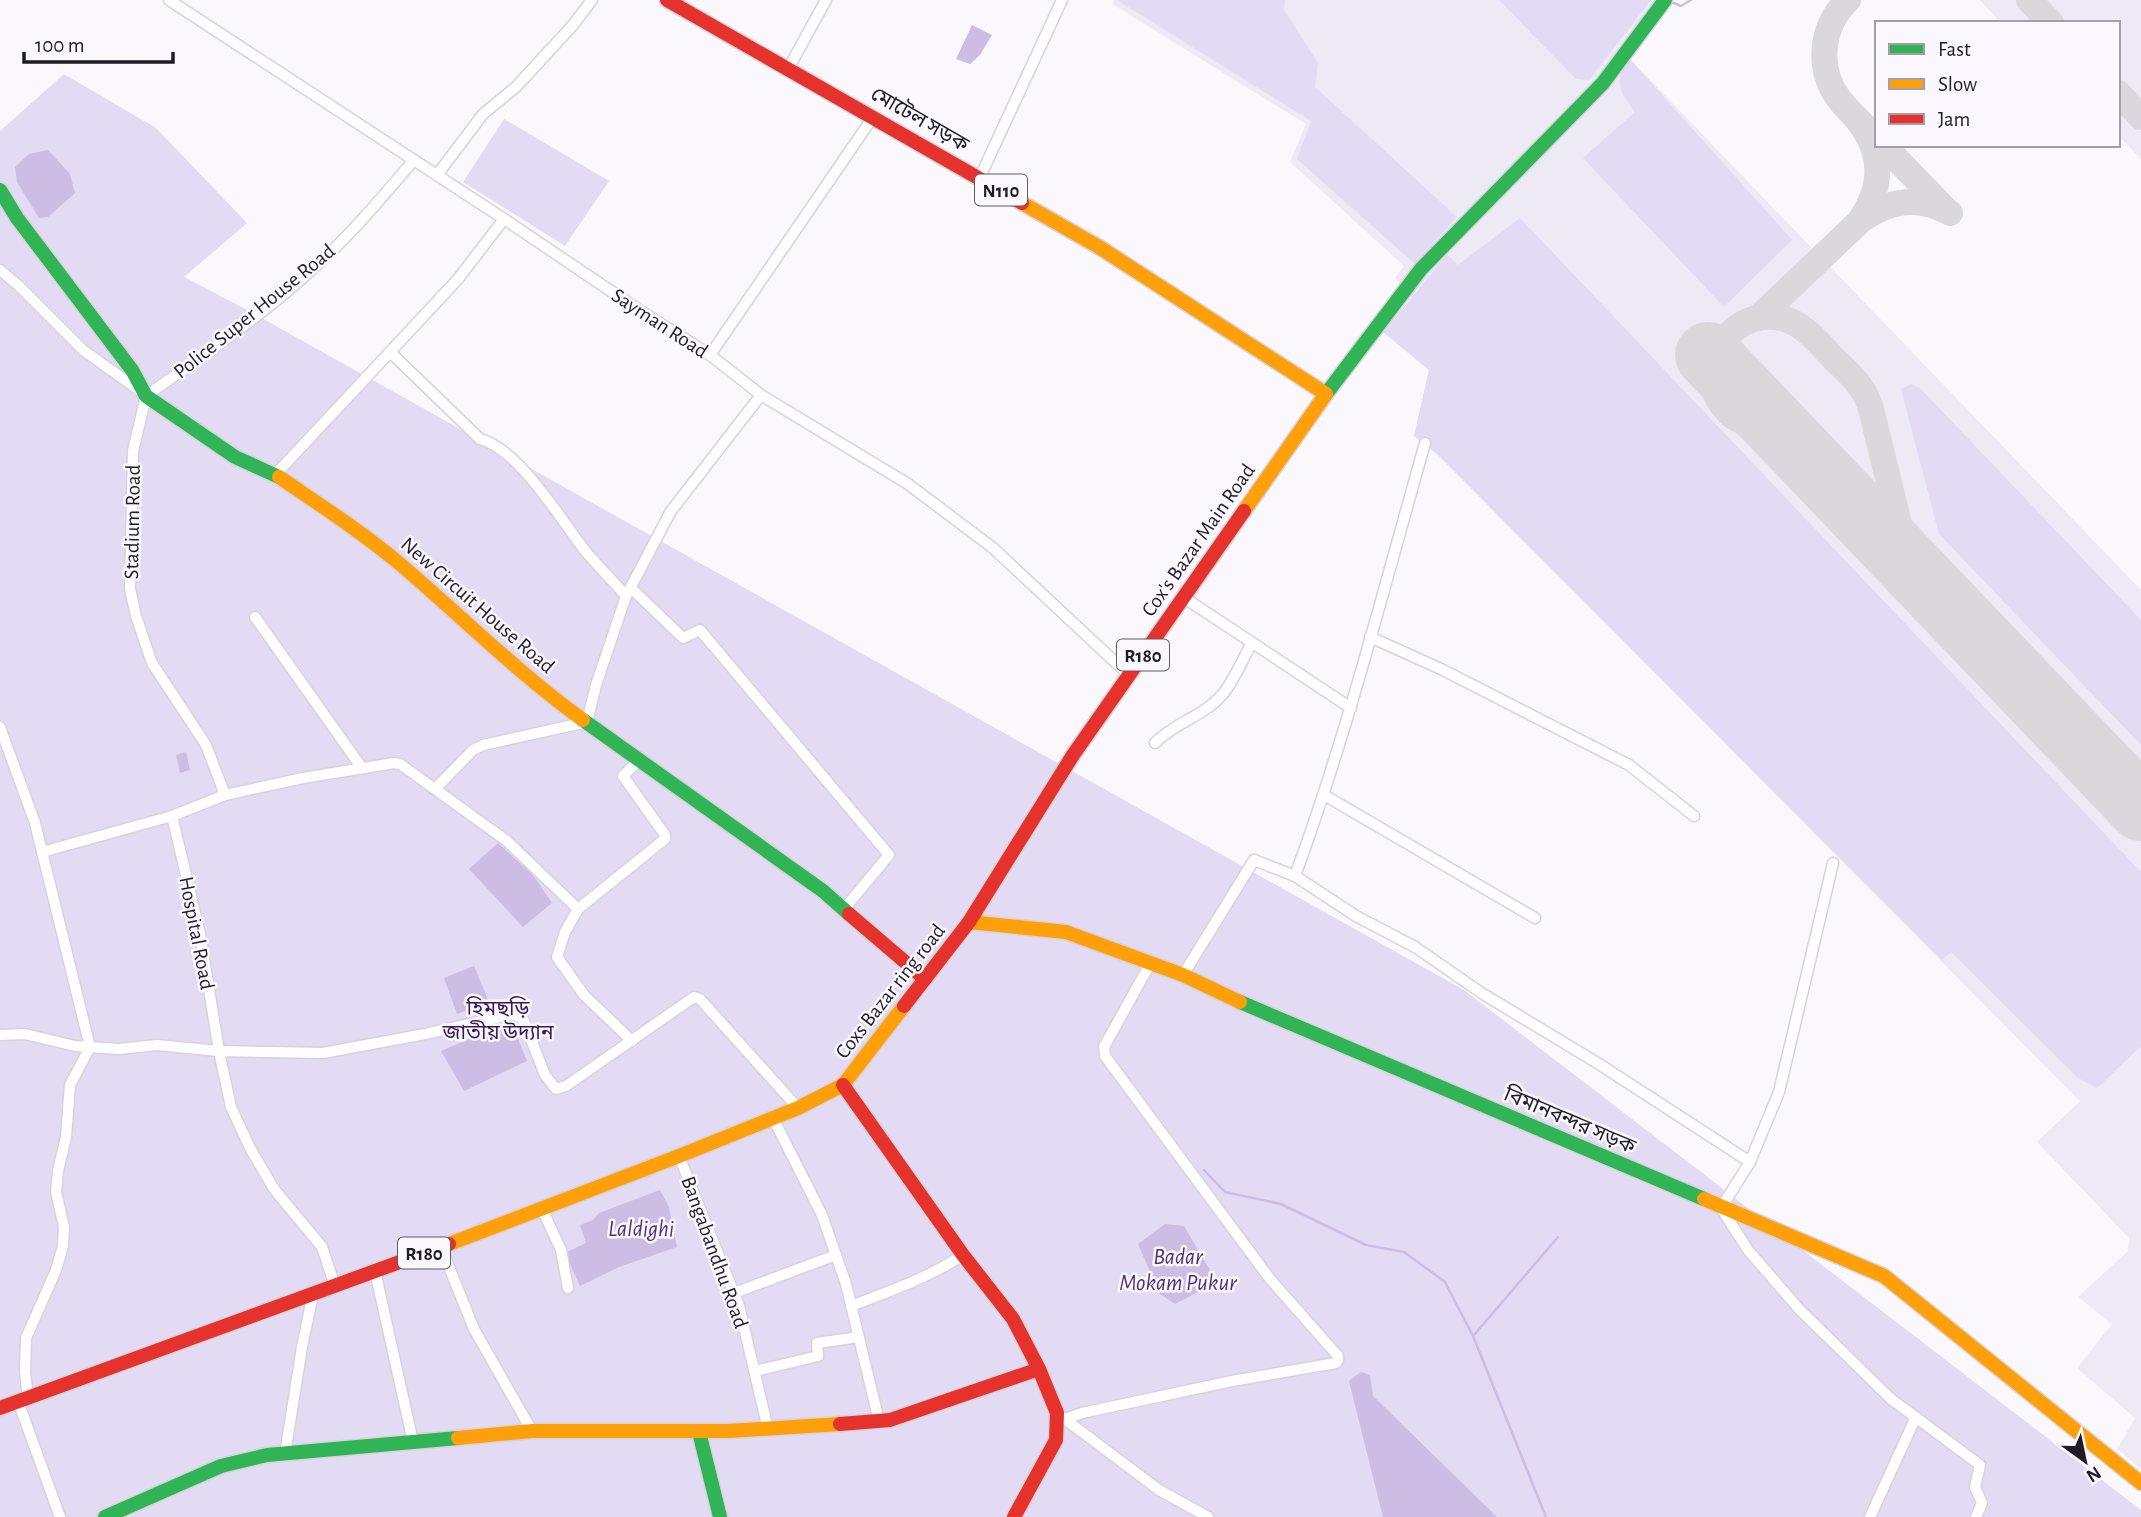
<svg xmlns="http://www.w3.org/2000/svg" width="2141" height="1517" font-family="'Alegreya Sans','Noto Sans Bengali',sans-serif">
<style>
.built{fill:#ede9f5}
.green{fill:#e3daf4}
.water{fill:#ccbde4}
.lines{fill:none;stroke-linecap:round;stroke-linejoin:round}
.stream{stroke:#ccbde4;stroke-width:2.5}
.taxiway{stroke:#dad8dc;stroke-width:26}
.runway{stroke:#dad8dc;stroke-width:66}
.street-casing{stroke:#d6d3dc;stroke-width:13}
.fast-casing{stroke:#d6d3dc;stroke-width:17}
.slow-casing{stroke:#d6d3dc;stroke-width:17}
.jam-casing{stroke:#d6d3dc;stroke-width:17}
.street{stroke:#fefeff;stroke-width:10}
.fast{stroke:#30b455;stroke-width:14}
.slow{stroke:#ff9f0a;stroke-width:14}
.jam{stroke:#e5322d;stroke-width:14}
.labels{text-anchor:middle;stroke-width:5;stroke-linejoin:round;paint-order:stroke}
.shield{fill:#faf7fe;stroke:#615d68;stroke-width:2}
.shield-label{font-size:19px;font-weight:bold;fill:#201b27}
.street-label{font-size:21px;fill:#201b27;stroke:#faf7fe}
.park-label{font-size:21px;fill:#371857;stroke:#faf7fe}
.water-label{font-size:23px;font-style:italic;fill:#4f3273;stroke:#faf7fe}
</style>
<rect width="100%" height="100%" fill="#faf8fd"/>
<!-- built -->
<g class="built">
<path d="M1114 0H1657L1629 58 2141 590V1469L2117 1449 2135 1418 2077 1368 2112 1324 2078 1297 2128 1251 2129 1238 2037 1142 2080 1101 1437 454 1414 436 1429 370 1383 332 1412 297 1395 278 1404 266 1290 162 1306 124 1112 4Z"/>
<path d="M1980 0H2141V159L2118 135V23H2001Z"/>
</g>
<!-- green -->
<g class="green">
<path d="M1117 0H1285L1284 10 1318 63 1315 87 1457 217 1415 264 1297 159 1311 121Z"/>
<path d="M1499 0H1651L1589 80 1576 79Z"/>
<path d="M1629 58 1792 240 1724 307 1583 158 1635 112C1619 91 1613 82 1629 58Z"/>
<path d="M64 74 156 128 247 223 184 277 249 311 1464 990 2141 1510V1517H0V131Z"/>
<path d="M504 119 609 181 565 246 463 182Z"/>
<path d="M1520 218 2141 872V1046L2097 1088 2078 1078 1951 952 1942 960 1437 454 1414 436 1429 370 1383 332 1447 255 1458 265Z"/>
<path d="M1911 384 1921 389 2141 620V745L1939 534 1901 389Z"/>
</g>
<!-- water -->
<g class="water">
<path d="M972 25 992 35 980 55 970 64 956 59Z"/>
<path d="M48 150 70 174 75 193 48 217 39 218 17 182 15 167 29 154Z"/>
<path d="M186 752 190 770 180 773 176 755Z"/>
<path d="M498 843 533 875 552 903 523 927 469 869Z"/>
<path d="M474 966 489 1002 457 1014 444 978Z"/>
<path d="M511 1021 527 1061 464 1091 441 1051Z"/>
<path d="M660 1190 669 1207 677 1247 619 1267 580 1286 565 1253 586 1243 580 1225 593 1220 599 1213Z"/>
<path d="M1165 1224 1184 1226 1217 1282 1175 1304 1160 1294 1138 1244Z"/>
<path d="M1361 1372 1370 1375 1373 1396 1497 1517H1383L1349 1381Z"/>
</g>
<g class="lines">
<!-- stream -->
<g class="stream">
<path d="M1669 1 1681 6 1691 0"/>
<path d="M1204 1170 1225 1192 1281 1204 1366 1245 1404 1252 1445 1282 1473 1336 1546 1517"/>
<path d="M1474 1335 1558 1237"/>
</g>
<!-- taxiway -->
<g class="taxiway">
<path d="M1848 0C1821 26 1816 68 1839 99 1848 111 1859 120 1869 131"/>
<path d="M2029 0 2051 23"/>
<path d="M2118 93 2141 117"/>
<path d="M1883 145 1945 209"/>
<path d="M1860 221C1889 200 1918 195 1950 213"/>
<path d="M1758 318 1859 222C1884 186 1884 153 1856 118"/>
<path d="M1786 437C1768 424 1745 429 1728 412 1687 370 1734 300 1788 320 1806 327 1820 344 1833 358 1849 373 1865 387 1871 409L1905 548 1910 560 1922 579"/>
</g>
<!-- runway -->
<path class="runway" d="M1708 355 2141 808"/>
<defs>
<g id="street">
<path d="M169 0 504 219 636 308 710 355 761 395 908 484 993 548 1129 675"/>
<path d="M788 69 826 0"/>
<path d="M437 175 483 114 516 87 573 25 592 0"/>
<path d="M980 177 1062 0"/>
<path d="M0 270 20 287 83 350 143 393"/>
<path d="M390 352 458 279 504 219"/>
<path d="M710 355 873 117"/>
<path d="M146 396 133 451 130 589 136 616 152 663 206 745 225 795"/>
<path d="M146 396C205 354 269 311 320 262 354 231 384 195 414 160"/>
<path d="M275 475 390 352 480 439C519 449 561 520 586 552 599 567 613 581 626 596"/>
<path d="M631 588 683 638 700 630 889 855 844 909"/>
<path d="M1183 597 1351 708"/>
<path d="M255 617 362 768"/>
<path d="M1370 637 1441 669 1629 765 1694 816"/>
<path d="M0 727 35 823 90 1047 70 1085 66 1137 58 1171 56 1192 64 1227 63 1246 56 1270 26 1338 25 1372 28 1398"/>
<path d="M1155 743C1174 723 1204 716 1222 695 1234 681 1242 660 1252 643"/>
<path d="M435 789 473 750 483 745 587 722 596 685 626 596 671 511 761 395"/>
<path d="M1324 795 1535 918"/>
<path d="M172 816 200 934 219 1051 231 1107 250 1148 274 1189 322 1247 335 1286"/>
<path d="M42 852 172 816 225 795 303 778 394 763 400 764 507 841 578 909"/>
<path d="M1295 876C1347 734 1384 588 1425 443"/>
<path d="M1183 975 1254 860 1295 876 1356 916 1415 947 1483 994 1599 1064 1750 1162 1721 1208 1748 1250 1799 1309 1891 1399 1980 1465 1975 1487 1982 1503 1976 1517"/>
<path d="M0 1035 25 1034 75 1046 119 1049 157 1045 219 1051 323 1053 425 1034 514 1014 523 1019 545 1075 556 1089 566 1086 694 997 700 999 798 1108"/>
<path d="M632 1041 584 995 557 957 565 932 578 909 665 839V835L623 776 638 761"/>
<path d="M773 1118 822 1215 846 1284 879 1421"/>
<path d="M679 1156 739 1306 768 1429"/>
<path d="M1750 1162 1779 1092 1833 863"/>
<path d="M542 1209 561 1250 568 1288"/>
<path d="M441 1247 474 1329 532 1431"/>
<path d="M375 1271 413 1442"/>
<path d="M734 1293 836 1255"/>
<path d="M851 1306C890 1291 928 1278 963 1255"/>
<path d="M755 1371 818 1356 817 1343 859 1337"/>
<path d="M18 1401 60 1517"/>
<path d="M1062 1417 1159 1490 1208 1517"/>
<path d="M1065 1419 1082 1413 1232 1381 1336 1363 1338 1360V1356L1270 1279 1105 1056 1104 1047 1150 964"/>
<path d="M285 1454 302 1347 313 1294"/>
<path d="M1870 1517 1916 1417"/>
</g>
<g id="fast">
<path d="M0 190 17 218 132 370 146 396 235 457 279 477"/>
<path d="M1326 394 1421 269 1603 83 1665 0"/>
<path d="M583 720 823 891 849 914"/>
<path d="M1240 1002 1704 1199"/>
<path d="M699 1432 720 1517"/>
<path d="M105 1517 221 1466 267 1455 458 1438"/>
</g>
<g id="slow">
<path d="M1022 203 1099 247 1326 394"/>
<path d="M279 477C320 505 362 532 400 564 461 616 518 673 583 720"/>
<path d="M1244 511 1326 394"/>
<path d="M969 922 1066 932 1183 975 1240 1002"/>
<path d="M1704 1199 1884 1276 2141 1483"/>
<path d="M449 1244 679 1156 798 1108 843 1085 904 1006"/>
<path d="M458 1438 532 1431H729L840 1424"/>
</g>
<g id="jam">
<path d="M667 0 1022 203"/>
<path d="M849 914 925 979"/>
<path d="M904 1006 969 922 1073 755 1244 511"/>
<path d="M843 1085 963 1255 1013 1319 1039 1369 1057 1413 1056 1440 1014 1517"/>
<path d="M0 1408 449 1244"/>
<path d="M840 1424 890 1420 1039 1369"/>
</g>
</defs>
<!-- street casing -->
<use href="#street" class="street-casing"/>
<!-- fast casing -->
<use href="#fast" class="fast-casing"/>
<!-- slow casing -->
<use href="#slow" class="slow-casing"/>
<!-- jam casing -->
<use href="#jam" class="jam-casing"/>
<!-- street -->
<use href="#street" class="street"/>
<!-- fast -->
<use href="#fast" class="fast"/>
<!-- slow -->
<use href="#slow" class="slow"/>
<!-- jam -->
<use href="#jam" class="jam"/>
</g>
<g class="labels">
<!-- shield labels -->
<g class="shield">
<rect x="975" y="174.5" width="52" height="31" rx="5"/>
<rect x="1117" y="639.5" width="52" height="31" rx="5"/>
<rect x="398" y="1237.5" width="52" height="31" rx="5"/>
</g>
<g class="shield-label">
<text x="1001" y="197">N110</text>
<text x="1143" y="662">R180</text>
<text x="424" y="1260">R180</text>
</g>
<!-- street labels -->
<g class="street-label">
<text transform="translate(920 119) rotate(30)" y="7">মোটেল সড়ক</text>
<text transform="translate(254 311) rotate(-39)" y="7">Police Super House Road</text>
<text transform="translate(660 323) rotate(33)" y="7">Sayman Road</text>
<text transform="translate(132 522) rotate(-89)" y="7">Stadium Road</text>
<text transform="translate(1198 540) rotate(-55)" y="7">Cox's Bazar Main Road</text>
<text transform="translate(478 605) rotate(41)" y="7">New Circuit House Road</text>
<text transform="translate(197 933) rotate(79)" y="7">Hospital Road</text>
<text transform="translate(890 991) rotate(-52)" y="7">Coxs Bazar ring road</text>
<text transform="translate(1570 1120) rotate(23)" y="7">বিমানবন্দর সড়ক</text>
<text transform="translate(715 1252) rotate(70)" y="7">Bangabandhu Road</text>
</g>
<!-- park labels -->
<g class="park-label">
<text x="498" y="1015">হিমছড়ি<tspan x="498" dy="24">জাতীয় উদ্যান</tspan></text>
</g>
<!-- water labels -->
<g class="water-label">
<text x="641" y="1236">Laldighi</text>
<text x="1178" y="1264">Badar<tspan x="1178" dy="26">Mokam Pukur</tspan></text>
</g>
</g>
<!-- legend -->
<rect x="1875" y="21" width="245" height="126" fill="#faf7fe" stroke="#a39fa8" stroke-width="2"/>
<rect x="1889" y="44" width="35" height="10" fill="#30b455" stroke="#a39fa8" stroke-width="2"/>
<text x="1938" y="56" font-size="21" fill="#201b27">Fast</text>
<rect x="1889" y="79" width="35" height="10" fill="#ff9f0a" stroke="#a39fa8" stroke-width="2"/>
<text x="1938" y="91" font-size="21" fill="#201b27">Slow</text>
<rect x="1889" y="114" width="35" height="10" fill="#e5322d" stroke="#a39fa8" stroke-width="2"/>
<text x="1938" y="126" font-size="21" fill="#201b27">Jam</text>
<!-- north arrow -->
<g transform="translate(2085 1461) rotate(147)" stroke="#faf7fe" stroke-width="5" paint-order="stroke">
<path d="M0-5L12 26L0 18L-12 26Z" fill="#201b27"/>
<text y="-10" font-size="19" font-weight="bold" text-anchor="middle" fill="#201b27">N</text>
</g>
<!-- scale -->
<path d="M24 52v10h149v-10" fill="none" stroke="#201b27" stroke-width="3.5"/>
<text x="35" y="52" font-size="21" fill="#201b27" stroke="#faf7fe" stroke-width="5" paint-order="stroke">100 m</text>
</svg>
